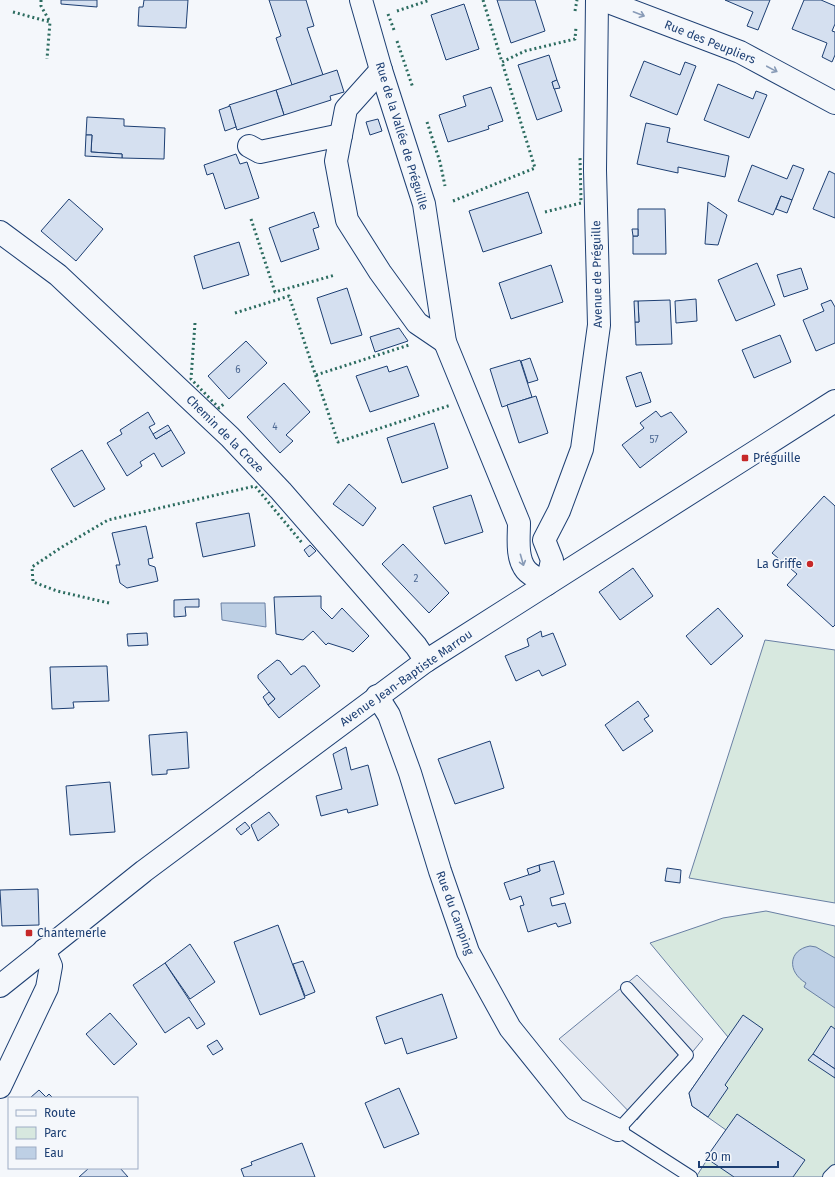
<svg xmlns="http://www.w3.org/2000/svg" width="835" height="1177" font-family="'Fira Sans',sans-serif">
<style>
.green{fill:#d7e8df;stroke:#687fa3}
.parking{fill:#e3e8f0;stroke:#687fa3}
.water{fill:#bed0e5;stroke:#687fa3}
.building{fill:#d5e0f0;stroke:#1d3f73}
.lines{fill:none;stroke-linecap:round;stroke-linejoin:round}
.lane-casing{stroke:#1d3f73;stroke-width:14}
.street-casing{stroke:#1d3f73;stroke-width:24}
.secondary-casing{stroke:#1d3f73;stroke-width:24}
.lane{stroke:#f4f7fb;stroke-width:12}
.street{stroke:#f4f7fb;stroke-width:22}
.secondary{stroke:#f4f7fb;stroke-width:22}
.hedge{stroke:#2c6c60;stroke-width:3;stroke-dasharray:2 3;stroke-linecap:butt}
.oneway{stroke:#889bb7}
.poi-dot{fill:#c62828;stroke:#f4f7fb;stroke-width:1.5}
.labels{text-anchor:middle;stroke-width:3;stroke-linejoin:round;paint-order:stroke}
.number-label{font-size:10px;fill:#4b6792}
.street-label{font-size:12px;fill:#1d3f73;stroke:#f4f7fb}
.poi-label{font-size:12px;fill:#1d3f73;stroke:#f4f7fb;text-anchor:start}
</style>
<rect width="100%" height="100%" fill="#f4f7fb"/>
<!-- green -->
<g class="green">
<path d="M765 640 835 650V903L689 878Z"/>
<path d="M766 911 835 926V1177H696L726 1130 692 1106 689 1093 728 1037 650 943 723 918Z"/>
</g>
<!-- parking -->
<path class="parking" d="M637 975 703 1039 637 1120 559 1039Z"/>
<!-- water -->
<g class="water">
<path d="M221 603H265L266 627 222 620Z"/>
<path d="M810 946 816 947 835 958V1008L804 987 806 983C787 972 788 950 810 946Z"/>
</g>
<!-- building -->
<g class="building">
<path d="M61 0H97V7L61 4Z"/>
<path d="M144 0H188L186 28 138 26 139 7H143Z"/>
<path d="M269 0H306L314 26 307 28 323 75 292 85 276 38 281 36Z"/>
<path d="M497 0H535L545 31 511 43Z"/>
<path d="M725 0H770L758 30 747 26 753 12Z"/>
<path d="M804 0H821L835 6V24L832 31 835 32V55L832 62 822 57 827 43 792 29Z"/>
<path d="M464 4 479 49 446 60 431 15Z"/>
<path d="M549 55 557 80 552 82 562 111 537 120 518 65Z"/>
<path d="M644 61 680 75 685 62 696 66 677 115 630 96Z"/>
<path d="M337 70 344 92 330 96 331 100 284 115 276 90Z"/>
<path d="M557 80 560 88 554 89 552 82Z"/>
<path d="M718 84 753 99 756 91 767 95 749 138 704 120Z"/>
<path d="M491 87 503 121 488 126 489 129 448 142 439 115 466 106 463 96Z"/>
<path d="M276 90 284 115 237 130 229 105Z"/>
<path d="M230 106 236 127 225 131 219 110Z"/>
<path d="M87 117 124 119V126L165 128 164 159 122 158V154L91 152 92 135H86Z"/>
<path d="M378 119 382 131 370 135 366 122Z"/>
<path d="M646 123 670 128 667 142 729 156 725 177 678 167V173L637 164Z"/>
<path d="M86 135H92L91 152 122 154V158L85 156Z"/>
<path d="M236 154 240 164 247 162 259 198 225 209 213 173 207 175 204 165Z"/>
<path d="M752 165 787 179 793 165 804 169 792 200 781 196 773 215 738 201Z"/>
<path d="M829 171 835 174V218L813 209Z"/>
<path d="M528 192 542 233 483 252 469 211Z"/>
<path d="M781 196 792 200 787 213 776 209Z"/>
<path d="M69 199 103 229 76 261 41 231Z"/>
<path d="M708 202 727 215 718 245 705 244Z"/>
<path d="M638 209H665L666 254H633V236H638Z"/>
<path d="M314 212 319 227 313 229 319 249 281 262 269 228Z"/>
<path d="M632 229H638V236H633Z"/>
<path d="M239 242 249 275 203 289 194 256Z"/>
<path d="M757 263 775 305 736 321 718 280Z"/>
<path d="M551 265 563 302 511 319 499 283Z"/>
<path d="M801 268 808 289 784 297 777 275Z"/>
<path d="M347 288 362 335 331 344 317 298Z"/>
<path d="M696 299 697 321 676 323 675 301Z"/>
<path d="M670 300 672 344 636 345 635 322H639L638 301Z"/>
<path d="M831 300 835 307V343L816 351 803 320 824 311 821 304Z"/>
<path d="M634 301H638L639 322H635Z"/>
<path d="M399 328 408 341 375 352 370 337Z"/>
<path d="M780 335 791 362 754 378 742 350Z"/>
<path d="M246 341 267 363 229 399 208 376Z"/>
<path d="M530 358 538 380 528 383 521 361Z"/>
<path d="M520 360 532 397 502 407 490 369Z"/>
<path d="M387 366 389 372 407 366 419 396 370 412 356 376Z"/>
<path d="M641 372 651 402 636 407 626 377Z"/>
<path d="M284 383 310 412 286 435 293 441 280 453 247 417Z"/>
<path d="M536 396 548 433 519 443 507 405Z"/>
<path d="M656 411 661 417 671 412 687 432 640 468 622 445 644 428 640 423Z"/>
<path d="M148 412 155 424 149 427 156 439 171 430 185 453 162 467 154 453 140 462 142 466 127 476 107 443 122 434 120 430Z"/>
<path d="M434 423 448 468 402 483 387 438Z"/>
<path d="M168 425 171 430 156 439 153 434Z"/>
<path d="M82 450 105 489 74 507 51 469Z"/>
<path d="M349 484 376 508 363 526 333 504Z"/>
<path d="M471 495 483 532 445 544 433 507Z"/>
<path d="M824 496 835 506V625L833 627 787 585 797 574 772 553Z"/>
<path d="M249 513 255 546 203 557 196 523Z"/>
<path d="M146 526 153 558 148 559 149 565 155 567 158 581 127 588 120 583 116 565H120L112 533Z"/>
<path d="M403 544 449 593 429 613 382 564Z"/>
<path d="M310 545 316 551 309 557 304 550Z"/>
<path d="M633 568 653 596 620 620 599 592Z"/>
<path d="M321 596V608L332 619 342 608 369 636 353 652 350 650 328 643 326 645 313 631 303 640 276 634 274 597Z"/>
<path d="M199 599V607H185L186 616 174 617V600Z"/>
<path d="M718 608 743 636 711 665 686 636Z"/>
<path d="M541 631 542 637 553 633 566 665 542 676 539 670 516 681 505 656 529 646 527 639Z"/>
<path d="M147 633 148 645 128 646 127 634Z"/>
<path d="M277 660 280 661 291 675 302 666H305L320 686 279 718 268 705 275 699 258 678V675Z"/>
<path d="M107 666 109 701 73 702 74 708 52 709 50 667Z"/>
<path d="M269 692 275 699 268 705 263 697Z"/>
<path d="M638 701 649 716 644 719 653 731 623 751 605 725Z"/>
<path d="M187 732 189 768 167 770V774L152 775 149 735Z"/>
<path d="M490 741 504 788 455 804 438 759Z"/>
<path d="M346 747 351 770 368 765 378 805 348 813 347 809 321 816 316 796 342 789 333 754Z"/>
<path d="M110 782 115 832 70 835 66 786Z"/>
<path d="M269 812 279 825 258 841 251 825Z"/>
<path d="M245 822 250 828 241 835 236 829Z"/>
<path d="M554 861 564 894 550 898 552 906 565 903 571 923 558 927 556 923 528 932 520 906 524 905 521 896 510 900 504 883 540 871 539 865Z"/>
<path d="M539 865 540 871 529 875 527 869Z"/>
<path d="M667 868 681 870 680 883 665 881Z"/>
<path d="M38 889 39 925 2 926 0 890Z"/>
<path d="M278 925 305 998 260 1015 234 942Z"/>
<path d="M190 944 215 982 190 999 165 963Z"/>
<path d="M303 961 315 992 305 996 293 964Z"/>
<path d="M165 963 205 1024 197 1029 189 1017 165 1033 133 985Z"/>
<path d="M442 994 457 1038 407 1054 402 1038 385 1044 376 1017Z"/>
<path d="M110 1013 137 1044 114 1065 86 1034Z"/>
<path d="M743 1015 763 1029 725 1085 728 1088 708 1117 692 1106 689 1093Z"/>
<path d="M831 1026 835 1029V1069L813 1054Z"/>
<path d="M217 1040 223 1049 213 1055 207 1046Z"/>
<path d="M813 1054 835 1069V1078L808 1060Z"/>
<path d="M399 1088 419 1134 384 1148 365 1103Z"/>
<path d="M39 1090 46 1097 49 1094 53 1098H30Z"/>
<path d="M737 1114 805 1160 793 1177H734L706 1158Z"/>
<path d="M302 1143 315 1177H244L241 1169 252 1165 251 1162Z"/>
<path d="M89 1168H120L128 1177H79Z"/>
</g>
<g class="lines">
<defs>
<g id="lane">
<path d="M627 988 687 1055 618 1130 691 1177"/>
<path d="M829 1177 835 1171"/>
</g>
<g id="street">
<path d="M361 0 381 70 424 204 445 342 519 523C519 537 516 558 526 570 531 576 541 580 547 584L552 560 544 540 559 511 582 449 599 325 595 170 597 0"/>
<path d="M603 0 740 52 835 103"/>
<path d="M381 70 346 109 336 161 347 220 380 272 417 323 445 342"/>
<path d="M249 146 260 152 341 135"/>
<path d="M0 232 58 275 230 437 281 491 416 646 426 661"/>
<path d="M377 696 389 715 410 773 440 871 468 952 510 1028 575 1109 618 1130"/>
<path d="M0 1087 47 988 51 966 44 950"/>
</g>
<path id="secondary" d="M0 986 144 871 426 661 835 401"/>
</defs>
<!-- lane casing -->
<use href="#lane" class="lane-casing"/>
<!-- street casing -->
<use href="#street" class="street-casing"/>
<!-- secondary casing -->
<use href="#secondary" class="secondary-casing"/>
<!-- lane -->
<use href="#lane" class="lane"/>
<!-- street -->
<use href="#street" class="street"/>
<!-- secondary -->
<use href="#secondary" class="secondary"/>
<!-- hedge -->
<g class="hedge">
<path d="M41 0V6L50 22"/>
<path d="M483 0 502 62 525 51 575 39 576 27"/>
<path d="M397 11 430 0"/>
<path d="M575 11 577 0"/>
<path d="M13 12 50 22 47 59"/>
<path d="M388 14 394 30"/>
<path d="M397 41 413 88"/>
<path d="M427 122 440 162 445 186"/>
<path d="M453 201 535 168 502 62"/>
<path d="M545 212 581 203 580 157"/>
<path d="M251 219 275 292 335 275"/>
<path d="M235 313 289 296 338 442 451 405"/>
<path d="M195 323 191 379 219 408 225 403"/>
<path d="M316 375 409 345"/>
<path d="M109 603 57 591 33 582 32 567 62 547 108 520 255 486 303 544"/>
</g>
</g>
<!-- one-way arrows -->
<defs><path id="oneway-shaft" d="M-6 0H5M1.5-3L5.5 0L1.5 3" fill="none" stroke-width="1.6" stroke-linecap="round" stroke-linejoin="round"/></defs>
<g class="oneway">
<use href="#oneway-shaft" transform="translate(639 14) rotate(21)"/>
<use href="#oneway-shaft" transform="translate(772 69) rotate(28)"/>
<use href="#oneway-shaft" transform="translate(522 560) rotate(74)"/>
</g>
<!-- markers -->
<g class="poi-dot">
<rect x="741" y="454" width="8" height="8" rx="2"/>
<circle cx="810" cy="564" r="4"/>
<rect x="25" y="929" width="8" height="8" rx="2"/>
</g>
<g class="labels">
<!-- number labels -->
<g class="number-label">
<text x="238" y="373">6</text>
<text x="275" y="430">4</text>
<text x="654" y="443">57</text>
<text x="416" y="582">2</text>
</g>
<!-- street labels -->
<g class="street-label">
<text transform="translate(710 42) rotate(22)" y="4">Rue des Peupliers</text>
<text transform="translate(402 136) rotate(73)" y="4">Rue de la Vallée de Préguille</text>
<text transform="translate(597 274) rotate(-91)" y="4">Avenue de Préguille</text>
<text transform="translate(225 434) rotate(45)" y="4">Chemin de la Croze</text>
<text transform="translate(406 678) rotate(-35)" y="4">Avenue Jean-Baptiste Marrou</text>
<text transform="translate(455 913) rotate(70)" y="4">Rue du Camping</text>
</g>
<!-- poi labels -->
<g class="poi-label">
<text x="753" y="462">Préguille</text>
<text x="802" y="568" text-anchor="end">La Griffe</text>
<text x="37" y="937">Chantemerle</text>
</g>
</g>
<!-- legend -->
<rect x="8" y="1097" width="130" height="72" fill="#f4f7fb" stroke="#9eadc5"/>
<rect x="16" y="1110" width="20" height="6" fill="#f4f7fb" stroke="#9eadc5"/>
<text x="44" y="1117" font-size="12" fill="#1d3f73">Route</text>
<rect x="16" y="1127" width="20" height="12" fill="#d7e8df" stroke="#9eadc5"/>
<text x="44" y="1137" font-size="12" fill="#1d3f73">Parc</text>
<rect x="16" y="1147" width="20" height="12" fill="#bed0e5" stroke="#9eadc5"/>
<text x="44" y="1157" font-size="12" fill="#1d3f73">Eau</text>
<!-- scale -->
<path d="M699 1161v6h79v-6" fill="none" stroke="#1d3f73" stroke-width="2"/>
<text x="705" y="1161" font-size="12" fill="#1d3f73" stroke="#f4f7fb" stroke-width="3" paint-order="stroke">20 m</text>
</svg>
